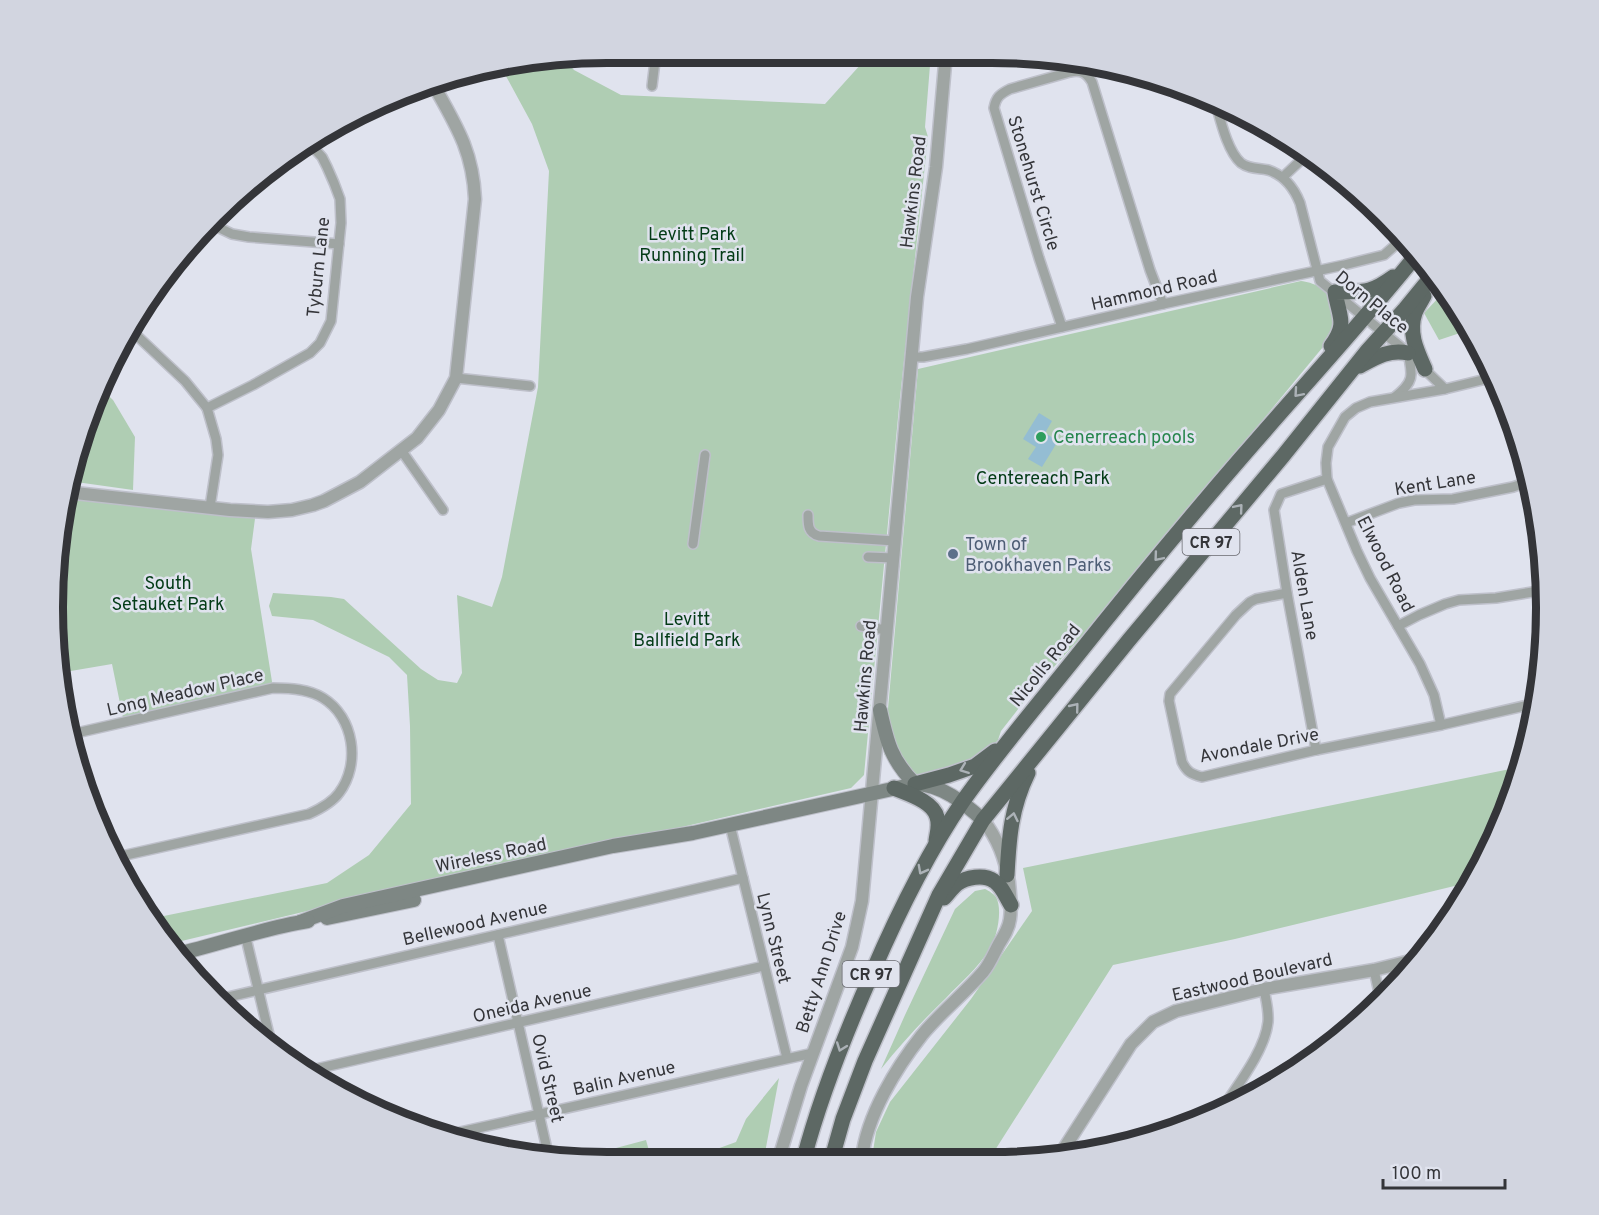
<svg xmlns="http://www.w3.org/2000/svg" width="1599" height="1215" font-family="Overpass,sans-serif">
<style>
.green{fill:#afcdb3}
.water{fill:#94bdd3}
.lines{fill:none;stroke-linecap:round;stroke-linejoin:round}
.minor-casing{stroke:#bec0ca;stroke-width:12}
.tertiary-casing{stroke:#bec0ca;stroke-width:15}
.secondary-casing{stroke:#bec0ca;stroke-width:16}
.trunk-casing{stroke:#bec0ca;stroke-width:18}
.minor{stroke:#9fa5a3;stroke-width:9}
.tertiary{stroke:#9fa5a3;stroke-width:12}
.secondary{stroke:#7e8784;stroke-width:14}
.trunk{stroke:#5d6864;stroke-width:15}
.oneway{stroke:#acb2b7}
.leisure-dot{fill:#2e9e5b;stroke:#e0e3ee;stroke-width:2}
.service-dot{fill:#5c6f8a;stroke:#e0e3ee;stroke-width:2}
.labels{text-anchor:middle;stroke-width:5;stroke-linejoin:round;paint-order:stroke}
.shield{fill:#e0e3ee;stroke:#68696f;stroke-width:1.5}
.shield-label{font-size:16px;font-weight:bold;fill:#343539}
.street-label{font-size:18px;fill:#343539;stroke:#e0e3ee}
.park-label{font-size:18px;fill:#033b16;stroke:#e0e3ee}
.leisure-label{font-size:18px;fill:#27864d;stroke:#e0e3ee;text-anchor:start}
.service-label{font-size:18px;fill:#4e5e75;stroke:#e0e3ee;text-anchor:start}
.rim{fill:none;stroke:#343539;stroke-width:8}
</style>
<rect width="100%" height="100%" fill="#e0e3ee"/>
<!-- green -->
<g class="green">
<path d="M871 53H931L925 127 928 137 899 407 864 775 851 788 483 873 482 869 169 944 149 919 327 883 369 855 411 804 410 726 407 675 389 657 313 620 272 616 269 606 273 593 331 597 344 599 421 669 438 680 457 683 462 673 457 595 492 607 502 577 538 387 549 171 532 124 501 67 563 58 574 70 621 95 825 104Z"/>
<path d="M1301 281C1312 282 1328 289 1333 301 1336 308 1336 323 1337 330L1109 606 1033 690 1001 731 998 740 986 754 942 775 909 777 890 762 884 754 918 369Z"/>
<path d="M1445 291 1453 299 1469 330 1439 340 1424 313Z"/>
<path d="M101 389 113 400 135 437 133 490 69 481Z"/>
<path d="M66 492 256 511 251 549 273 688 124 723 112 664 59 673 54 644 63 500Z"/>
<path d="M1520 767 1504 820 1471 882 1235 939 1113 965 990 1158H872L876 1132 890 1102 971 999 1032 911 1023 868Z"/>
<path d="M985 889C989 891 994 894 996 897 1003 910 997 938 989 950 978 968 960 983 946 998 923 1020 901 1044 881 1069L905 1015 955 909 975 891Z"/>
<path d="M779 1078 764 1158H692L736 1142 746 1119Z"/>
<path d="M646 1140 651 1158H618L616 1148Z"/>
</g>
<!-- water -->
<path class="water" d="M1039 413 1052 421 1045 433 1058 441 1042 467 1028 459 1036 447 1023 439Z"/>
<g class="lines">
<defs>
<g id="minor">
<path d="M652 86 656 53"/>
<path d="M1215 101C1220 118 1227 151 1241 163 1249 169 1258 168 1268 170 1284 175 1294 188 1300 203L1320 281 1407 352"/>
<path d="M312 146 338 124"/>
<path d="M1283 177 1300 161 1313 157"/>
<path d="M209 223 232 234 249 237 339 244"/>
<path d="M1062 327 1039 258 994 108C996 97 1000 94 1010 89L1070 72C1081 70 1086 72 1092 82L1150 270 1163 304"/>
<path d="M132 331 185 381 207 408 216 439 218 455 210 507"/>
<path d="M911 357H923L967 349 1163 304 1344 265 1384 255 1399 242"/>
<path d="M1421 366 1445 389"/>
<path d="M456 378 530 386"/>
<path d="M1395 397C1414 382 1413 376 1408 353"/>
<path d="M207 408 253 385 310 353 320 343 331 321 341 223 340 199 334 183 327 167 322 157 309 143"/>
<path d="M401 450 443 510"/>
<path d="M808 515C808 525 808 533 819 536L895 541"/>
<path d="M1346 523 1399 503 1414 500 1453 499 1513 487 1530 481"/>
<path d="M693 544 705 455"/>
<path d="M868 557 894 558"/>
<path d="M1287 593 1256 599 1250 602 1236 615 1170 694 1169 701 1182 762C1187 772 1191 774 1202 777L1316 750 1441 725 1537 703"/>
<path d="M861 626 880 629H887"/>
<path d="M1398 626 1419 615 1445 604 1459 600 1496 598 1545 590"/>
<path d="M1441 725 1434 695 1420 664 1370 578 1357 551 1327 479 1326 463 1328 447 1345 417 1356 408 1370 402 1445 389 1482 380 1493 375"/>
<path d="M72 734 273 688C290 688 309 689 323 698 354 717 361 764 339 793 332 803 320 809 309 814L117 857"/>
<path d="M1316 750 1287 593 1274 510 1281 494 1327 479"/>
<path d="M730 825 787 1058"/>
<path d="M245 934 271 1043"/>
<path d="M498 935 549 1158"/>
<path d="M1374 970 1381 1002"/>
<path d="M215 1000 743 878"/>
<path d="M307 1071 764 966"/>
<path d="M1224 1106C1239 1083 1265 1050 1268 1022 1269 1011 1266 1000 1264 989"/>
<path d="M442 1136 813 1053"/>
</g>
<g id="tertiary">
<path d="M66 492 230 510 268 512 292 510 313 505 324 501 360 482 417 438 439 410 456 378 475 199C473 151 456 125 433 84"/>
<path d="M779 1158 801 1086 852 947 862 901 917 297 936 167 946 53"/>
<path d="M862 1158C867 1115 896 1068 922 1035 941 1012 964 994 983 972 990 964 994 953 999 944 1004 936 1009 928 1010 919 1012 907 1010 894 1009 882 1005 858 998 839 983 820"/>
<path d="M1058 1158 1131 1044 1153 1022 1176 1011 1264 989 1374 970 1418 959"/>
</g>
<g id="secondary">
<path d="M880 710C887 742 891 760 915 784"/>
<path d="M327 918 414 900"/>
<path d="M300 922 343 906 613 846 693 833 915 784C941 784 964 803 983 820"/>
<path d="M177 954C221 944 263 928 308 921"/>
</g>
<g id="trunk">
<path d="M1424 296C1421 302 1417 307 1415 313 1408 333 1417 351 1425 369"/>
<path d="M1331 346C1348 323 1339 317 1335 292 1363 291 1368 295 1393 277"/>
<path d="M1360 366C1376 357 1389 349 1408 353"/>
<path d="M915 784 949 775 975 766 995 751"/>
<path d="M894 788C908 794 933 801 937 817 940 825 937 833 936 841"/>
<path d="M1007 875C1009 837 1011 808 1028 773"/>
<path d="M944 898C948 894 952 888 957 884 966 877 984 874 994 881 1002 886 1006 897 1011 905"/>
<path d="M804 1158C821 1094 846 1032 873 971 898 913 927 854 963 801 997 753 1035 708 1072 662 1127 593 1183 525 1241 458 1299 391 1359 326 1414 258"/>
<path d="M832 1158 843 1119 865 1061 939 895 983 820 1129 640 1283 456 1368 350 1405 309 1432 276"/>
</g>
</defs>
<!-- minor casing -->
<use href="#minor" class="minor-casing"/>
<!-- tertiary casing -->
<use href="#tertiary" class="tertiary-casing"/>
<!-- secondary casing -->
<use href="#secondary" class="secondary-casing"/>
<!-- trunk casing -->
<use href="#trunk" class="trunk-casing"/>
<!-- minor -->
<use href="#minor" class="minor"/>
<!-- tertiary -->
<use href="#tertiary" class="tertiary"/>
<!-- secondary -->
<use href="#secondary" class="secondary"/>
<!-- trunk -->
<use href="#trunk" class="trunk"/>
</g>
<!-- one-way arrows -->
<defs><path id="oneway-chevron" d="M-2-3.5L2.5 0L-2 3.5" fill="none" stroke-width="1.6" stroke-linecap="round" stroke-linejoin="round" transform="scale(1.5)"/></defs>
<g class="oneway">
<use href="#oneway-chevron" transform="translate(1298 393) rotate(131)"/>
<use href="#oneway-chevron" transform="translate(1239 508) rotate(-50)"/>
<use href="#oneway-chevron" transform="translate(1158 557) rotate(130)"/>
<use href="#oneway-chevron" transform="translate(1075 707) rotate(-51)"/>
<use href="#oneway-chevron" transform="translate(964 769) rotate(159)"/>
<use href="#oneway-chevron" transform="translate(1013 817) rotate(-78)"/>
<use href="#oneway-chevron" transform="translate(922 870) rotate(118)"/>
<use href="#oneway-chevron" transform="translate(841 1047) rotate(110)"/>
</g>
<!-- markers -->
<circle class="leisure-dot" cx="1041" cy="437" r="6"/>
<circle class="service-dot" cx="953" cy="554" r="6"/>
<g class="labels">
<!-- shield labels -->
<g class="shield">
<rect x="1182.5" y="529" width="57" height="26" rx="4.5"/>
<rect x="842.5" y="961" width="57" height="26" rx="4.5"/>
</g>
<g class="shield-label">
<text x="1211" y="548">CR 97</text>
<text x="871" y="980">CR 97</text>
</g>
<!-- street labels -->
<g class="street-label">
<text transform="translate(1034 183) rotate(73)" y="6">Stonehurst Circle</text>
<text transform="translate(913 192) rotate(-83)" y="6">Hawkins Road</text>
<text transform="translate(318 267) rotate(-84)" y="6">Tyburn Lane</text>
<text transform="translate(1154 290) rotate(-13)" y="6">Hammond Road</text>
<text transform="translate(1372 302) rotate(39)" y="6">Dorn Place</text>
<text transform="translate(1435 483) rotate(-9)" y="6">Kent Lane</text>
<text transform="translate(1386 564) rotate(63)" y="6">Elwood Road</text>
<text transform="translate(1305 595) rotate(80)" y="6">Alden Lane</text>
<text transform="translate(1045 665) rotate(-51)" y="6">Nicolls Road</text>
<text transform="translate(865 676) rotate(-85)" y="6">Hawkins Road</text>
<text transform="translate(185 692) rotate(-13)" y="6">Long Meadow Place</text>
<text transform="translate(1259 745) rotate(-11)" y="6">Avondale Drive</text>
<text transform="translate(491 855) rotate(-12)" y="6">Wireless Road</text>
<text transform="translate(475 923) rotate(-13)" y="6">Bellewood Avenue</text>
<text transform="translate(774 938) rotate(76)" y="6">Lynn Street</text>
<text transform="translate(821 972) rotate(-72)" y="6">Betty Ann Drive</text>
<text transform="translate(1252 977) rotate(-13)" y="6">Eastwood Boulevard</text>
<text transform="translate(532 1003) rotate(-13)" y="6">Oneida Avenue</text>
<text transform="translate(548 1078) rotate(77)" y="6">Ovid Street</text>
<text transform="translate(624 1078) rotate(-13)" y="6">Balin Avenue</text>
</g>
<!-- park labels -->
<g class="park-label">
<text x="692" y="240">Levitt Park<tspan x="692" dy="21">Running Trail</tspan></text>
<text x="1043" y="484">Centereach Park</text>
<text x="168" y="589">South<tspan x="168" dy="21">Setauket Park</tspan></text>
<text x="687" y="625">Levitt<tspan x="687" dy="21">Ballfield Park</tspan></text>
</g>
<!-- leisure labels -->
<g class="leisure-label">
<text x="1053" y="443">Cenerreach pools</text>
</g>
<!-- service labels -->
<g class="service-label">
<text x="965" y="550">Town of<tspan x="965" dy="21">Brookhaven Parks</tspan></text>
</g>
</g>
<!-- crop -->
<path d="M0 0H1599V1215H0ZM607 63H992A544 544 0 0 1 1536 607V608A544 544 0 0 1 992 1152H607A544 544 0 0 1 63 608V607A544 544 0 0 1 607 63Z" fill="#d2d5e0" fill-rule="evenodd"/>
<path class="rim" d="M607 63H992A544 544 0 0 1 1536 607V608A544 544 0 0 1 992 1152H607A544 544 0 0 1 63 608V607A544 544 0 0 1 607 63Z"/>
<!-- scale -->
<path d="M1383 1179v9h122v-9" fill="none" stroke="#343539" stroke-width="3"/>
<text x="1392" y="1179" font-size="18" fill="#343539" stroke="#e0e3ee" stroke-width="4.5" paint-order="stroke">100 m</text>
</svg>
